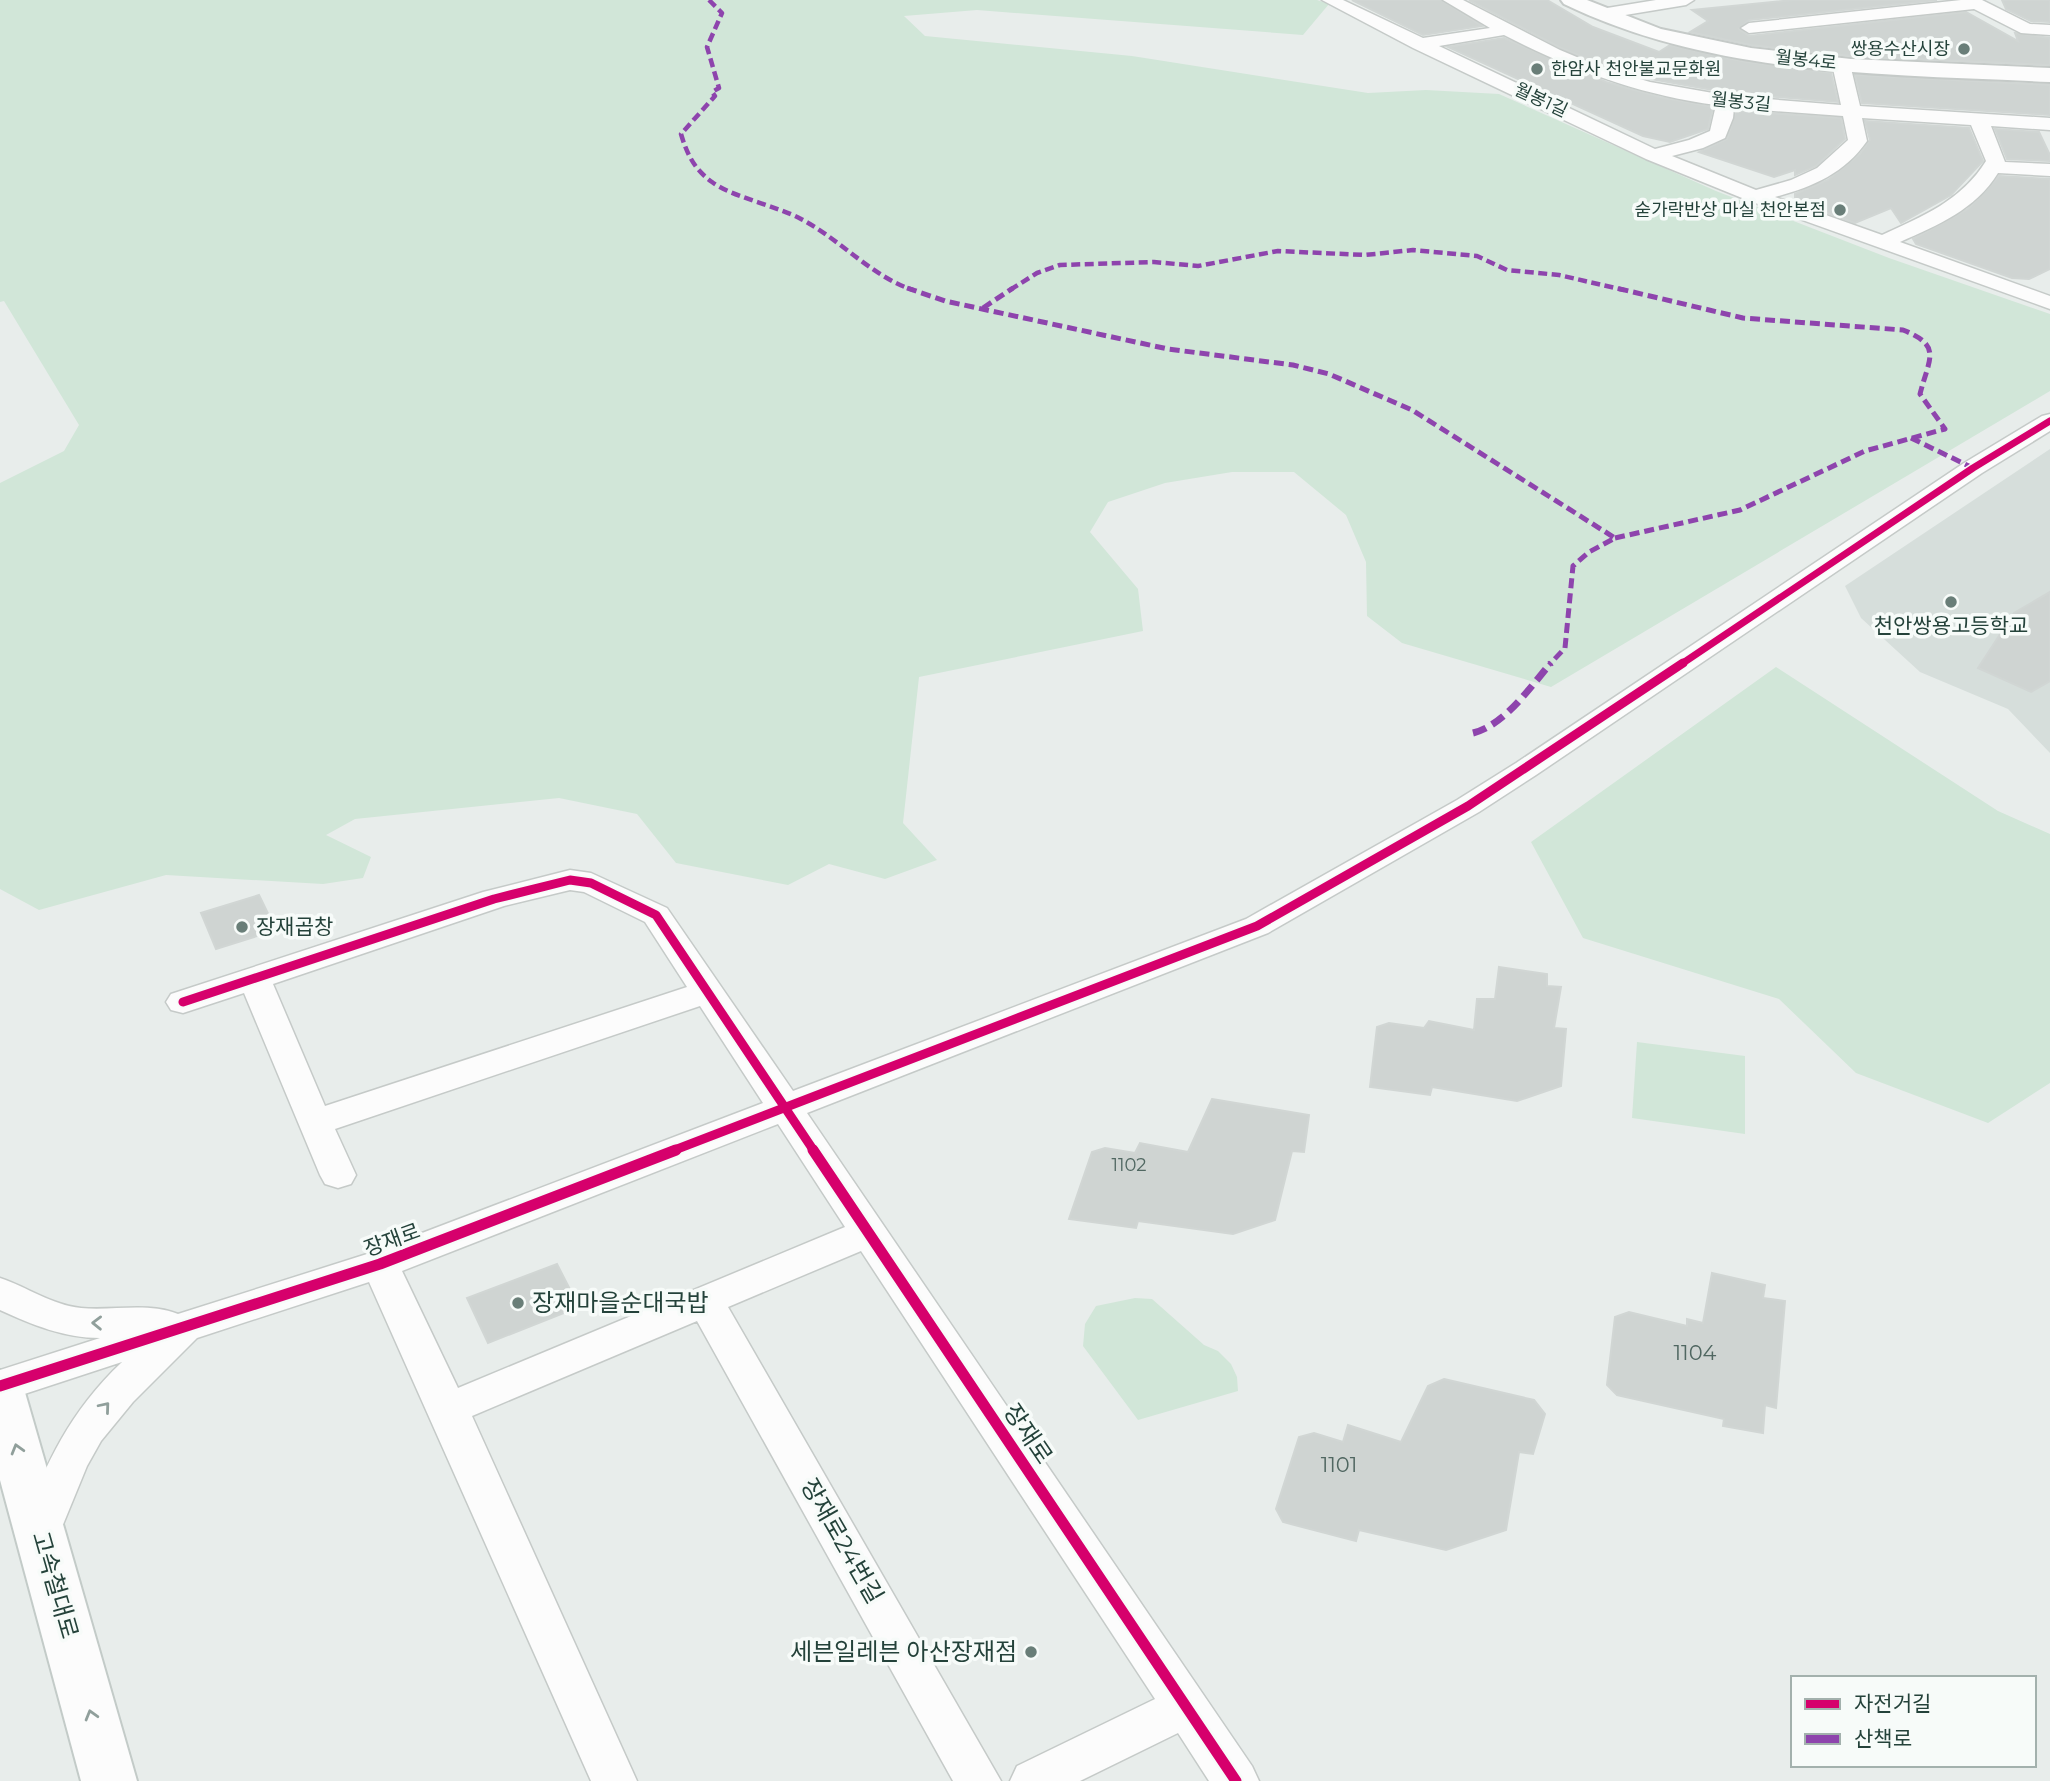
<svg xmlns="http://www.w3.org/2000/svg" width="2050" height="1781" font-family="Montserrat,'Noto Sans KR',sans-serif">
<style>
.built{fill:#d6dedb}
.green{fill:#d1e6d8}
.building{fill:#cfd4d2;stroke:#d1d6d4;stroke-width:2}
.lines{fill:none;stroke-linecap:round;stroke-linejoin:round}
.minor-casing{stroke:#c5cac8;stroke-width:3}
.tertiary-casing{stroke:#c5cac8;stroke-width:4}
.secondary-casing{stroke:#c3cbc8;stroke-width:4}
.minor{fill:#fcfcfc;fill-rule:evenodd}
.tertiary{fill:#fcfcfc;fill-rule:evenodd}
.secondary{fill:#fcfcfc;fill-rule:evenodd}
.quiet-far2{stroke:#8e44ad;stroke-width:4.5;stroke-dasharray:9 4.5;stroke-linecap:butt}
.quiet-far1{stroke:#8e44ad;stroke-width:5;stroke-dasharray:10 5;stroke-linecap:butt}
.quiet{stroke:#8e44ad;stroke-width:7;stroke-dasharray:14 7;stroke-linecap:butt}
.cycleway-far2-casing{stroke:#f7fbf9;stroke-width:10}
.cycleway-far1-casing{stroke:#f7fbf9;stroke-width:13}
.cycleway-casing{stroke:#f7fbf9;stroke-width:16}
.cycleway-far2{stroke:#d6006c;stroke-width:7}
.cycleway-far1{stroke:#d6006c;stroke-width:9}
.cycleway{stroke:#d6006c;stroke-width:11}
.oneway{stroke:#909f9b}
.poi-dot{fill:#697e78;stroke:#f7fbf9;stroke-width:2.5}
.labels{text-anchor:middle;stroke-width:7;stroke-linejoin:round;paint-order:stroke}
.far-poi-label{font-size:18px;fill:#24423a;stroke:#f7fbf9;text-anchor:end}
.far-street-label{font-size:18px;fill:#24423a;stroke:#f7fbf9}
.number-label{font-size:18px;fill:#506761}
.poi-label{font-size:21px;fill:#24423a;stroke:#f7fbf9}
.street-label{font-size:21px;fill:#24423a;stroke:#f7fbf9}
.near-number-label{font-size:21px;fill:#506761}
.near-poi-label{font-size:24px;fill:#24423a;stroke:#f7fbf9;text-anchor:start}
.near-street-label{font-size:24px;fill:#24423a;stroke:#f7fbf9}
</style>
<rect width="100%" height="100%" fill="#e8edeb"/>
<!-- built -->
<path class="built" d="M2050 449V753L2008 709 1920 672 1861 618 1845 586Z"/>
<!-- green -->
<g class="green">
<path d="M0 0H1317L1329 4 1303 35 977 10 904 16 925 36 1132 56 1368 93 1426 90 1499 94 1716 191 1889 258 2050 314V391L1551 687 1402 643 1367 616 1366 562 1346 515 1294 472H1232L1165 483 1108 502 1090 532 1138 589 1143 631 919 677 903 823 937 860 885 879 829 864 788 885 676 863 637 814 559 798 355 819 326 835 371 857 363 878 323 884 166 875 39 910 0 889V483L64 451 79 425 4 301 0 302Z"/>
<path d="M1776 667 1998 811 2050 834V1083L1988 1123 1856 1073 1779 999 1583 938 1531 842Z"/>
<path d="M1637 1042 1745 1056V1134L1632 1118Z"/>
<path d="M1135 1298 1152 1299 1204 1345 1218 1351 1231 1364 1237 1377 1238 1391 1138 1420 1083 1346 1085 1324 1096 1306Z"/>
</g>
<!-- building -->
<g class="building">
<path d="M1352 0H1441L1482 26 1423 35Z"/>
<path d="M1469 0H1547L1593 27 1659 52 1670 45 1741 61 1831 73 1838 102 1730 93 1651 79 1604 66 1561 48Z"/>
<path d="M1793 0H1937L1749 20 1739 29 1749 36 1966 12 2018 41 2015 33 2050 38V65L1851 56 1751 45 1690 32 1708 21 1692 10Z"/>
<path d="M2002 0H2050V22L2031 21 2006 9Z"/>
<path d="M1504 38 1606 82 1660 97 1713 107 1708 129 1670 142 1643 136 1448 47Z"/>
<path d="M1855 75 2050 85V115L1862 103Z"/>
<path d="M1736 111 1841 118 1845 139 1816 166 1795 175V170L1774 177 1699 152 1727 139Z"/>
<path d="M1865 121 1969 128 1983 161 1951 195 1901 223 1891 208 1855 223 1795 201V194L1828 180 1860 154 1870 140Z"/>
<path d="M1995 129 2039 132 2050 155V161L2007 159Z"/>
<path d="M1999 176 2050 179V269L2029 279 2012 278 1916 244 1913 239 1968 209Z"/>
<path d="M2050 592V681L2031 692 1978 668 2014 613Z"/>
<path d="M259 895 276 930 216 949 201 913Z"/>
<path d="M1499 967 1547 974V986L1561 987 1554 1028 1566 1029 1561 1086 1517 1101 1432 1087 1430 1095 1370 1087 1377 1027 1389 1023 1424 1028 1429 1021 1474 1030 1477 999H1495Z"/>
<path d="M1212 1099 1309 1115 1304 1152 1292 1151 1275 1220 1233 1234 1138 1221 1136 1228 1069 1219 1092 1152 1105 1148 1135 1153 1140 1143 1188 1152Z"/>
<path d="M557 1264 579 1307 488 1343 467 1298Z"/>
<path d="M1712 1273 1765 1285 1763 1298 1785 1301 1776 1408 1765 1405 1763 1433 1723 1426 1724 1419 1617 1395 1607 1385 1615 1317 1629 1312 1687 1326V1319L1703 1323Z"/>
<path d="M1444 1379 1534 1400 1545 1414 1533 1454 1519 1452 1506 1530 1446 1550 1359 1530 1356 1541 1283 1522 1276 1509 1299 1437 1314 1433 1343 1442 1348 1425 1401 1442 1428 1386Z"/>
</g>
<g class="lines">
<defs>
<g id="minor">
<path d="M1322 0H1343L1423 38 1490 28 1443 0H1463L1560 50 1603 68 1650 82 1730 96 1841 105 1832 64 1841 59 1850 64 1860 106 2050 118V130L1991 126 2005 162 2050 164V176L1998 173C1975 210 1938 225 1900 242L2050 296V309L1747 200 1646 159 1413 48ZM1504 35C1572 70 1640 95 1716 105L1710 131 1689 140 1655 149 1439 46ZM1734 108 1843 116 1848 140 1817 168 1791 180 1756 190 1672 156 1703 148 1725 138 1733 118ZM1862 118 1971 125 1986 161C1961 201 1923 216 1882 235L1775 197C1812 187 1844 174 1867 141Z"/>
<path d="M1656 0H1694L1686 5 1601 19 1593 14 1601 9Z"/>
<path d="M1961 0H1982L2030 24 2050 25V35L2021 33 1974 9 1749 33 1741 28 1749 23Z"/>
<path d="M2050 414V431L1982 473 1536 775 1479 812 1268 933 807 1113 1252 1766 1259 1781H1209L1178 1733 1080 1781H1010L1017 1766 1155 1699 861 1251 728 1307 1001 1781H953L697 1321 472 1416 637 1781H591L369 1282 197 1338 133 1402 101 1441 87 1466 55 1544 40 1549 25 1544 19 1531C46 1465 68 1413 122 1362L0 1402V1370L100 1338C64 1338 33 1325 0 1310V1278C27 1287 52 1305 81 1308 113 1311 148 1302 178 1314L367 1254 763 1103 700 1006 335 1129 356 1175 351 1184 338 1188 325 1184 320 1175 244 993 183 1013 171 1010 166 1002 171 994 483 892 570 870 591 873 667 908 793 1091 1246 919 1457 800 1516 763 1964 463 2042 416ZM570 890 584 892 645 922 687 987 325 1106 273 984 504 906ZM778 1124 845 1227 458 1388 402 1271Z"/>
</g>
<path id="tertiary" d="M1561 0H1587L1661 29 1751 48 1851 59 2050 68V82C1886 74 1715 77 1564 4Z"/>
<path id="secondary" d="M0 1370 17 1375 24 1389 137 1781H81L0 1480Z"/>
</defs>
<!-- minor casing -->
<use href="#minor" class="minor-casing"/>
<!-- tertiary casing -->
<use href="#tertiary" class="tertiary-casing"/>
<!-- secondary casing -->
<use href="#secondary" class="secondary-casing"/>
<!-- minor -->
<use href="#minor" class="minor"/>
<!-- tertiary -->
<use href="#tertiary" class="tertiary"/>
<!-- secondary -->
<use href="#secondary" class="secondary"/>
<!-- quiet-far2 -->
<g class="quiet-far2">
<path d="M709 0 722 13 707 47 719 88 712 92 715 96 681 134C687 154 694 169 712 182 732 197 777 206 801 219 841 240 871 276 913 290"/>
<path d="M1010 290 1037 273 1060 265 1154 262 1198 266 1278 251 1365 255 1413 250 1477 256 1507 270 1559 275 1624 290"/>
</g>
<!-- quiet-far1 -->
<g class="quiet-far1">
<path d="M907 288 945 301 1168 349 1293 365 1329 374 1412 410 1615 538 1589 552 1573 566 1565 648 1549 665"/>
<path d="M983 308 1013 288"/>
<path d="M1911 438 1973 468"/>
<path d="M1615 538 1740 510 1865 451 1945 429 1920 394C1929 358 1943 346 1903 330L1743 318 1616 288"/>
</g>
<!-- quiet -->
<path class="quiet" d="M1473 733C1505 725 1530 687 1551 663"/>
<defs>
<path id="cycleway-far2" d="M1680 665 1973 468 2050 421"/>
<g id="cycleway-far1">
<path d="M183 1002 494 899 570 880 591 883 656 915 814 1151"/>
<path d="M672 1151 1257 926 1468 806 1683 663"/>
</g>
<g id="cycleway">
<path d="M813 1150 1236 1781"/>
<path d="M0 1386 380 1264 676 1150"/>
</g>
</defs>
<!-- cycleway-far2 casing -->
<use href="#cycleway-far2" class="cycleway-far2-casing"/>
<!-- cycleway-far1 casing -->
<use href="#cycleway-far1" class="cycleway-far1-casing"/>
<!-- cycleway casing -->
<use href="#cycleway" class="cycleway-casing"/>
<!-- cycleway-far2 -->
<use href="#cycleway-far2" class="cycleway-far2"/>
<!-- cycleway-far1 -->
<use href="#cycleway-far1" class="cycleway-far1"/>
<!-- cycleway -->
<use href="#cycleway" class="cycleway"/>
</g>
<!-- one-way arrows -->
<defs><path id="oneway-chevron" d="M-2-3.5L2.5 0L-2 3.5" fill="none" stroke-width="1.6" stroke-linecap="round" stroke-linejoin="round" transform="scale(1.75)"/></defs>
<g class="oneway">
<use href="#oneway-chevron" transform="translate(97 1323) rotate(-179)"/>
<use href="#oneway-chevron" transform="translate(105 1407) rotate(-50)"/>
<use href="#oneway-chevron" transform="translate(17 1449) rotate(-106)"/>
<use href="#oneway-chevron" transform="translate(91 1715) rotate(-106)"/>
</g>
<!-- markers -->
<g class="poi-dot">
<circle cx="1964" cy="49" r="7"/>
<circle cx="1537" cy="69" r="7"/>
<circle cx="1840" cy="210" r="7"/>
<circle cx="1951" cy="602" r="7"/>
<circle cx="242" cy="927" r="7"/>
<circle cx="518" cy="1303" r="7"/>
<circle cx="1031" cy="1652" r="7"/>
</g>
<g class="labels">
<!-- far-poi labels -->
<g class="far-poi-label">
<text x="1950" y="55">쌍용수산시장</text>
<text x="1551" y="75" text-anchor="start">한암사 천안불교문화원</text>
<text x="1826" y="216">숟가락반상 마실 천안본점</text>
</g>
<!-- far-street labels -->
<g class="far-street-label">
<text transform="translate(1806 60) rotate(6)" y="6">월봉4로</text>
<text transform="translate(1541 100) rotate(25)" y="6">월봉1길</text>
<text transform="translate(1741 102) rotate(6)" y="6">월봉3길</text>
</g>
<!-- number labels -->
<g class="number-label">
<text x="1129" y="1171">1102</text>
</g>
<!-- poi labels -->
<g class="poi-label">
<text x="1951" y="633">천안쌍용고등학교</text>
<text x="256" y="934" text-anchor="start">장재곱창</text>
</g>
<!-- street labels -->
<g class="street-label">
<text transform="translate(392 1240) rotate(-20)" y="7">장재로</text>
</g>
<!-- near-number labels -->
<g class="near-number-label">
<text x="1695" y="1360">1104</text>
<text x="1339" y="1472">1101</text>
</g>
<!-- near-poi labels -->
<g class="near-poi-label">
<text x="532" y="1311">장재마을순대국밥</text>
<text x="1017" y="1660" text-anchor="end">세븐일레븐 아산장재점</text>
</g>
<!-- near-street labels -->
<g class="near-street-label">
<text transform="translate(1028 1434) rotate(56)" y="8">장재로</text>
<text transform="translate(842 1541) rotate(60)" y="8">장재로24번길</text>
<text transform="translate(55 1585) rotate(74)" y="8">고속철대로</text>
</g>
</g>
<!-- legend -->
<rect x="1791" y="1676" width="245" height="91" fill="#f7fbf9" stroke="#a3b1ad" stroke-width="2"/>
<rect x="1805" y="1699" width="35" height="10" fill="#d6006c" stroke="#a3b1ad" stroke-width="2"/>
<text x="1854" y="1711" font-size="21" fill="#24423a">자전거길</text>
<rect x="1805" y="1734" width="35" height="10" fill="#8e44ad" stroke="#a3b1ad" stroke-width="2"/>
<text x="1854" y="1746" font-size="21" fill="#24423a">산책로</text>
</svg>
